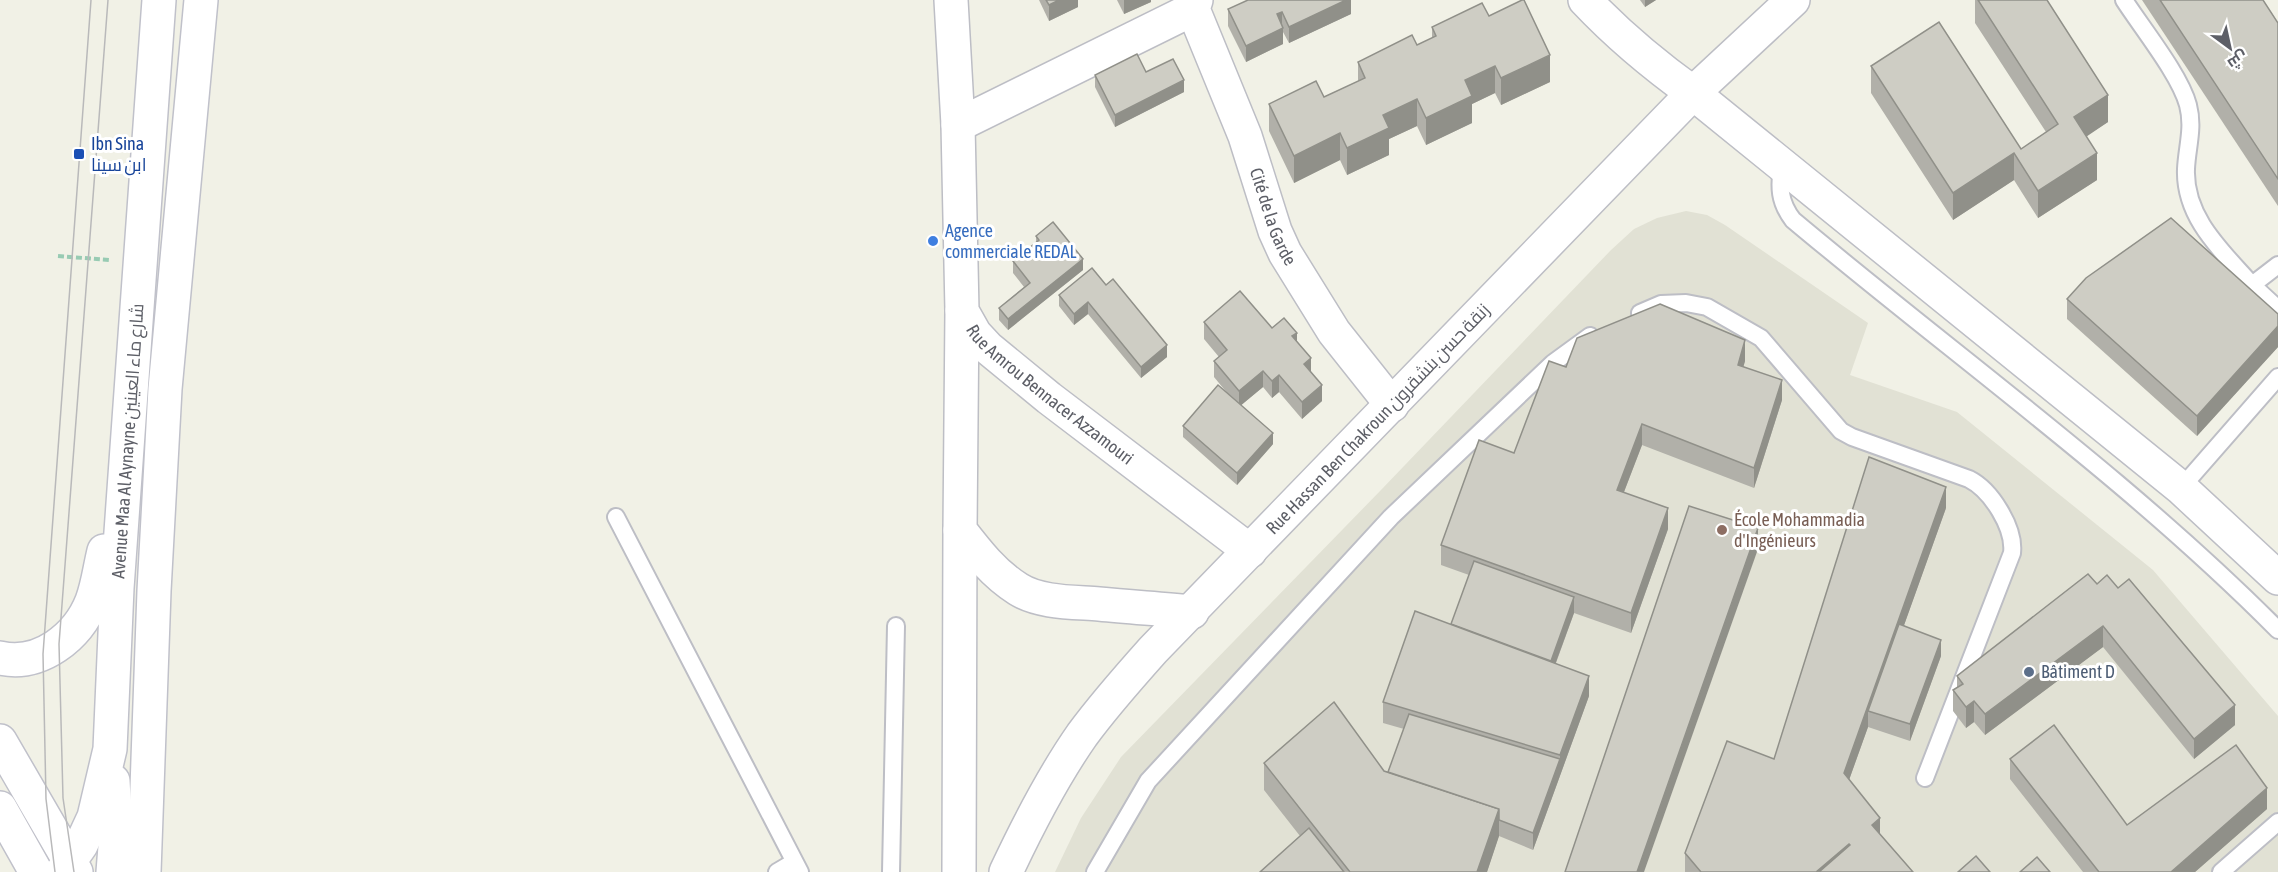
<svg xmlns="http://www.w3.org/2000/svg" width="2278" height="872" font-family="'Asap Condensed',Cairo,sans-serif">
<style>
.education{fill:#e1e1d4}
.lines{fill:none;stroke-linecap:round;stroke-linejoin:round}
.lane-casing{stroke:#bdbec5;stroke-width:20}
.street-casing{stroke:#bdbec5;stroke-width:36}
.secondary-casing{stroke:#c0c1ca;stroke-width:36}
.path{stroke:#98cbb3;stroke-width:4;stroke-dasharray:6 3;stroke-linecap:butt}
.lane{stroke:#fff;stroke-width:16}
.street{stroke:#fff;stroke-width:33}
.secondary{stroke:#fff;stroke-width:33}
.tram{stroke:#b9b9ba;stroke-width:1.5}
.wall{fill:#b1b0a9}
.shaded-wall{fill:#909089}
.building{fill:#cecdc4;stroke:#909089;stroke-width:1.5}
.transit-dot{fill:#1a4fb4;stroke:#fff;stroke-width:2}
.shop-dot{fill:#3f7fe0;stroke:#fff;stroke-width:2}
.education-dot{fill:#8d6e63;stroke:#fff;stroke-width:2}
.service-dot{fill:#5c6f8a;stroke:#fff;stroke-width:2}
.labels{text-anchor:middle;stroke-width:6;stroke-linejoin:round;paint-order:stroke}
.transit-label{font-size:18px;fill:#164399;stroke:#fff;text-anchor:start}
.street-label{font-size:18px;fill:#5d5f67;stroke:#fff}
.shop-label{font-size:18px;fill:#366cbe;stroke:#fff;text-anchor:start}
.education-label{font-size:18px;fill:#785e54;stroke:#fff;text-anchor:start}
.service-label{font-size:18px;fill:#4e5e75;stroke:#fff;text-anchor:start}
</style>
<rect width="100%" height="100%" fill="#f1f1e6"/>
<!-- education -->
<path class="education" d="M1686 211 1707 215 1725 225 1868 323 1850 375 1957 412 2153 570 2278 716V872H1055L1081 818 1121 757 1381 490 1611 250 1634 229 1657 218Z"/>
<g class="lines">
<defs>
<g id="lane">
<path d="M2124 0C2142 28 2180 75 2188 105 2194 128 2187 147 2186 169 2184 218 2223 252 2252 285L2278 265"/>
<path d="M1782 165C1779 187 1779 202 1793 220 1955 356 2128 479 2278 630"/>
<path d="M2252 285 2278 309"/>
<path d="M1640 313 1661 304 1686 303 1707 307 1761 338 1841 431 1852 437 1969 479C1991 490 2015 528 2012 553L1925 778"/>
<path d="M2181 488 2278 377"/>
<path d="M616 517 800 872"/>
<path d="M777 872 794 862"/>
<path d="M891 872 896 626"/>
<path d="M1095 872 1148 781 1391 517 1553 363 1590 336"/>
<path d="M2221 872 2278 822"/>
</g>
<g id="street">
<path id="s1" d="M951 0 958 125 962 311 975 334 988 348 1049 398 1250 551"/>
<path id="s2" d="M1196 0 1193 9 1245 136 1275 231 1285 253 1334 332 1392 405"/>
<path d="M1585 0C1618 35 1654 65 1693 93L2181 488 2278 578"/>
<path d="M958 125 1193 9"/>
<path d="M962 311 960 530C977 552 994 574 1018 589 1040 603 1074 602 1099 604 1130 607 1161 609 1192 612"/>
<path d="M959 872 960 530"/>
<path d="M1006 872C1028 825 1052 778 1082 735 1104 705 1128 678 1153 650L1693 93 1793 0"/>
</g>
<g id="secondary">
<path d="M0 658C40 667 78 637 92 601 98 585 100 567 104 551"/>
<path d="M0 741 76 872"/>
<path d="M113 781 116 834 113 872"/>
<path d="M0 808 36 872"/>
<path d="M62 872 81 845 94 817 110 749 117 588 159 0"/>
<path d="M144 872 154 591 165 389 201 0"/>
</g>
</defs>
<!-- lane casing -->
<use href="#lane" class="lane-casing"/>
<!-- street casing -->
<use href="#street" class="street-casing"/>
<!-- secondary casing -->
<use href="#secondary" class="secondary-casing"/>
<!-- path -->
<path class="path" d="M58 256 109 260"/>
<!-- lane -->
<use href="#lane" class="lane"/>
<!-- street -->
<use href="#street" class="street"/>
<!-- secondary -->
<use href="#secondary" class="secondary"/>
<!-- tram -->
<g class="tram">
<path d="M55 872 46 799 43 654 91 0"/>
<path d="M74 872 63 798 59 644 108 0"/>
</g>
</g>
<!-- wall -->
<g class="wall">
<path d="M1039 0H1078V7L1049 21Z"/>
<path d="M1117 0H1151V2L1124 14Z"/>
<path d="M1351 0V14L1289 43 1283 32V44L1246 62 1228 26V9Z"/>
<path d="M1640 0H1656L1645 7Z"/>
<path d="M1975 0H2047L2108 122 2086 136 2097 180 2038 218 2014 180 1953 220 1871 93V66L2021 149 2046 132 1975 23Z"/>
<path d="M2142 0H2263L2278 23V206Z"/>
<path d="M1489 16 1550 82 1501 105 1495 93 1472 104V123L1426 145 1417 126 1389 139V155L1347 175 1340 160 1294 183 1269 131V104L1324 97 1358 81V62L1417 45 1432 38V27Z"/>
<path d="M1146 72 1184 92 1115 127 1095 87V75Z"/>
<path d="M1036 236 1083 270 1008 330 999 320V308L1024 287 1013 273V261L1036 243Z"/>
<path d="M1106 285 1167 357 1141 378 1088 314 1074 325 1059 306V295Z"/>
<path d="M2067 299 2278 314V347L2197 436 2067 319Z"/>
<path d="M1204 322 1272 328 1297 341 1311 372 1322 401 1302 419 1279 392 1272 398 1263 387 1241 405 1273 444 1237 485 1183 437V426L1228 394 1214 377V361L1219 357 1204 339Z"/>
<path d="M1745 361 1743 367 1782 400 1754 488 1642 445 1624 492 1668 529 1631 633 1574 613 1556 663 1589 696 1533 850 1499 836 1487 872H1260L1300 836 1264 790V763L1384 771 1388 772 1404 729 1383 723V702L1451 624 1469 575 1441 565V545L1514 453 1566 367Z"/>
<path d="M1946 508 1904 625 1941 656 1910 741 1868 727 1849 780 1880 834 1913 872H1685V853L1774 759Z"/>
<path d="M2088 574 2235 725 2194 759 2103 647 1985 735 1974 722 1966 728 1953 711V690L1957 687V676Z"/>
<path d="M2010 759 2127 825 2267 809 2195 872H2083L2010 779Z"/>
</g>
<!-- shaded-wall -->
<g class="shaded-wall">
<path d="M1059 0H1078V7L1049 21V5Z"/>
<path d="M1124 0H1151V2L1124 14Z"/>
<path d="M1346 0H1351V14L1289 43V27Z"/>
<path d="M1645 0H1656L1645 7Z"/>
<path d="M1282 12V28L1277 14Z"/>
<path d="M1283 28V44L1246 62V46Z"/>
<path d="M1550 55V82L1501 105V78Z"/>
<path d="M1495 66V93L1472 104V123L1426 145V118L1465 80Z"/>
<path d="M1184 80V92L1115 127V115Z"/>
<path d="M2108 95V122L2074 145V117Z"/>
<path d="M1417 99V126L1389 139V155L1347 175V148L1383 115Z"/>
<path d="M1340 133V160L1294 183V156Z"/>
<path d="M2014 153V180L1953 220V193Z"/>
<path d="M2097 153V180L2038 218V191Z"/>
<path d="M1083 259V270L1008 330V319Z"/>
<path d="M1088 302V314L1074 325V314Z"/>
<path d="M2278 326V347L2197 436V416Z"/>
<path d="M1297 333V349L1292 336Z"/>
<path d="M1745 340V361L1738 386V365Z"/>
<path d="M1167 345V357L1141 378V367Z"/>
<path d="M1311 358V374L1304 364Z"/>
<path d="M1263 371V387L1239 407V391Z"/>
<path d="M1279 375V392L1272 398V381Z"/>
<path d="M1782 380V400L1754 488V468Z"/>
<path d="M1322 385V401L1302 419V402Z"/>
<path d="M1642 424V445L1617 510V490Z"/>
<path d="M1273 433V444L1237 485V473Z"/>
<path d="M1946 487V508L1873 712 1868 711V727L1844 794V773Z"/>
<path d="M1668 508V529L1631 633V613Z"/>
<path d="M1758 528V549L1644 872H1637Z"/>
<path d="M1574 597V613L1549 681V665Z"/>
<path d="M2103 626V647L1985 735V714Z"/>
<path d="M1941 640V656L1910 741V724Z"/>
<path d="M1589 676V696L1533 850V833L1560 759V755Z"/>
<path d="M1974 701V722L1966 728V707Z"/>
<path d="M2235 705V725L2194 759V739Z"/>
<path d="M2267 788V809L2195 872H2171Z"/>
<path d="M1499 809V836L1487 872H1477Z"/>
<path d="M1880 818V839L1872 825Z"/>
<path d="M1849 844V864L1840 872H1816Z"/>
</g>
<!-- building -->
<g class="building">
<path d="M1046 0H1059L1049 5Z"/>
<path d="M1248 0H1346L1289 27 1282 12 1277 14 1283 28 1246 46 1228 9Z"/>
<path d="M1522 0H1524L1550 55 1501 78 1495 66 1465 80 1472 96 1426 118 1417 99 1383 115 1389 128 1347 148 1340 133 1294 156 1269 104 1316 81 1324 97 1365 78 1358 62 1412 35 1417 45 1436 36 1432 27 1482 3 1489 16Z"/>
<path d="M1978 0H2047L2108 95 2074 117 2097 153 2038 191 2014 153 1953 193 1871 66 1939 22 2021 149 2058 124Z"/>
<path d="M2160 0H2263L2278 23V179Z"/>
<path d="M1137 54 1146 72 1173 59 1184 80 1115 115 1095 75Z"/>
<path d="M2171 218 2278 314V326L2197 416 2067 299 2086 278Z"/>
<path d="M1053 222 1083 259 1008 319 999 308 1030 283 1013 261 1039 240 1036 236Z"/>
<path d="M1092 268 1106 285 1113 279 1167 345 1141 367 1088 302 1074 314 1059 295Z"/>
<path d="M1240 291 1272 328 1284 318 1297 333 1292 336 1311 358 1304 364 1322 385 1302 402 1279 375 1272 381 1263 371 1239 391 1214 361 1227 350 1204 322Z"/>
<path d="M1660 304 1745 340 1738 365 1782 380 1754 468 1642 424 1617 490 1668 508 1631 613 1441 545 1479 440 1514 453 1549 361 1566 367 1577 338Z"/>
<path d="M1218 385 1273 433 1237 473 1183 426Z"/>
<path d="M1869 457 1946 487 1844 773 1880 818 1872 825 1913 872H1819L1850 845 1849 844 1816 872H1701L1685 853 1727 741 1774 759Z"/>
<path d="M1689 506 1758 528 1637 872H1565Z"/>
<path d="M1474 561 1574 597 1551 661 1451 624Z"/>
<path d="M2088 574 2097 584 2107 575 2118 588 2129 579 2235 705 2194 739 2103 626 1985 714 1974 701 1966 707 1953 690 1963 684 1957 676Z"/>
<path d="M1415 611 1589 676 1560 755 1383 702Z"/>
<path d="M1899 624 1941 640 1910 724 1868 711Z"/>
<path d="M1334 702 1384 771 1499 809 1477 872H1350L1264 763Z"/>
<path d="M1409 714 1560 759 1533 833 1499 820V809L1388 772Z"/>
<path d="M2054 725 2127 825 2236 745 2267 788 2171 872H2099L2010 759Z"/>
<path d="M1309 828 1344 872H1260Z"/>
<path d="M1976 856 1990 872H1958Z"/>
<path d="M2037 857 2050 872H2020Z"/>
</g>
<!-- markers -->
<rect class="transit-dot" x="73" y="148" width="12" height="12" rx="3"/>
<circle class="shop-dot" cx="933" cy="241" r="6"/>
<circle class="education-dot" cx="1722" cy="530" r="6"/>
<circle class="service-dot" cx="2029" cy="672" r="6"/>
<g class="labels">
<!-- transit labels -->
<g class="transit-label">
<text x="91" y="150">Ibn Sina<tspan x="91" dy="21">ابن سينا</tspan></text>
</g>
<!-- street labels -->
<g class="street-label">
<text dy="6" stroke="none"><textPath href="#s2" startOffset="232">Cité de la Garde</textPath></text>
<text dy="6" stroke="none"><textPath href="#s1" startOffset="434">Rue Amrou Bennacer Azzamouri</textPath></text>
<text transform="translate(1378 419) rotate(-46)" y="6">Rue Hassan Ben Chakroun زنقة حسن بنشقرون</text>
<text transform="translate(128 441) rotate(-86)" y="6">Avenue Maa Al Aynayne شارع ماء العينين</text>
</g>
<!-- shop labels -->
<g class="shop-label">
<text x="945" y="237">Agence<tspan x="945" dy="21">commerciale REDAL</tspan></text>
</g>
<!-- education labels -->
<g class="education-label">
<text x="1734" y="526">École Mohammadia<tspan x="1734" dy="21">d'Ingénieurs</tspan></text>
</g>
<!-- service labels -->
<g class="service-label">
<text x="2041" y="678">Bâtiment D</text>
</g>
</g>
<!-- north arrow -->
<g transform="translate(2230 48) rotate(147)" stroke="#ffffff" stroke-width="4.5" paint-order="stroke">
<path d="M0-4.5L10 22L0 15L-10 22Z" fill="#5d5f67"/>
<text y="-9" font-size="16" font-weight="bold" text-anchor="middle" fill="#5d5f67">ش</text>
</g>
</svg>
